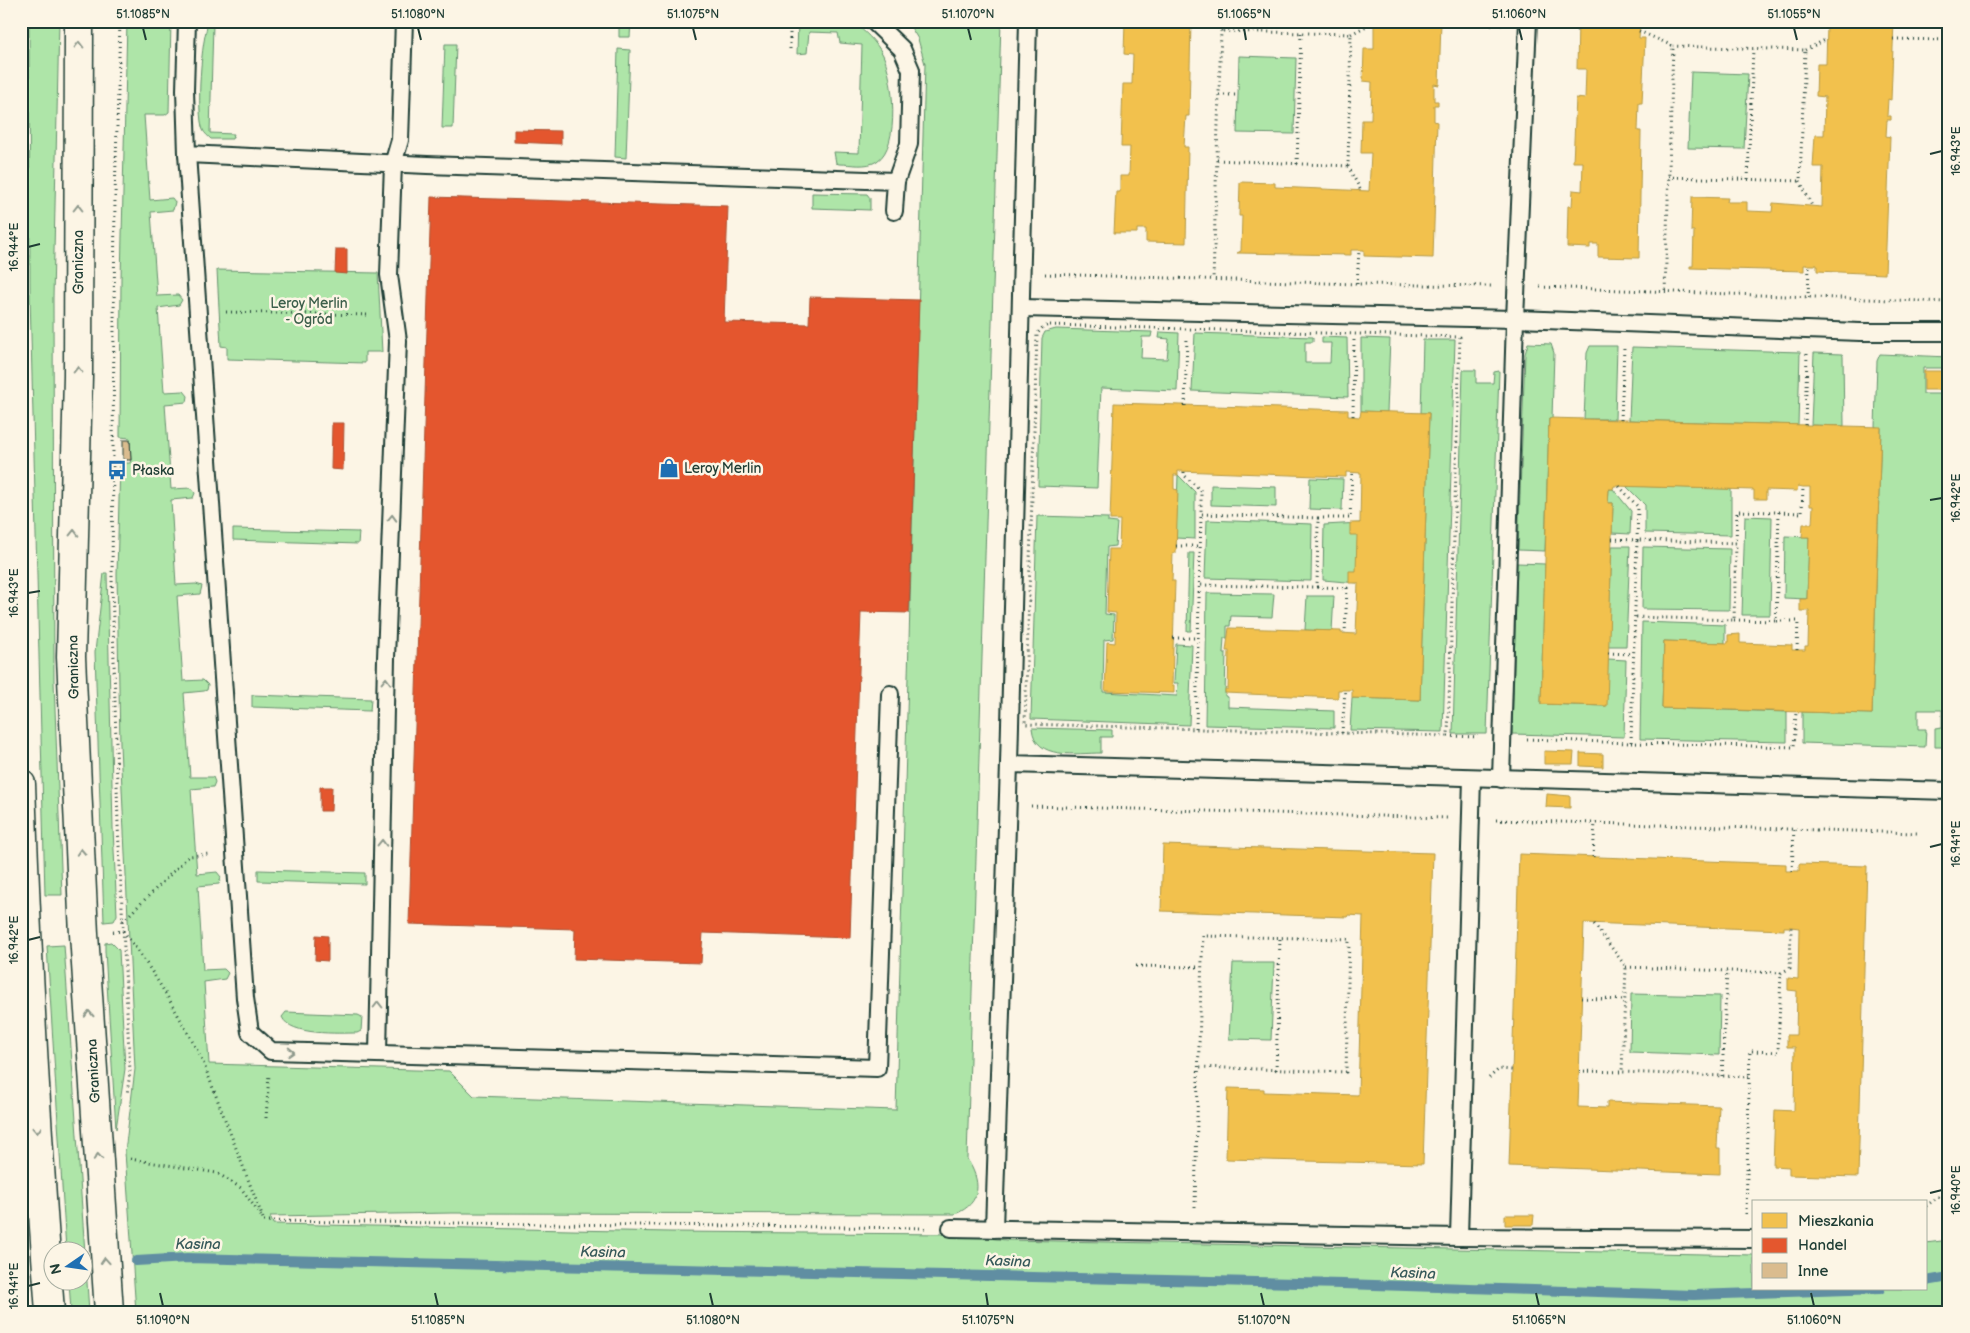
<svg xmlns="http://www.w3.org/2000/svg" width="1970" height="1333" font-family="'Balsamiq Sans',sans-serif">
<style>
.green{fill:#aee5a8;stroke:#66916e}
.homes{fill:#f2c14e;stroke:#b39946}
.shops{fill:#e4572e;stroke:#a94f30}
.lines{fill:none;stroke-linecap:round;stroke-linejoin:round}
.stream{stroke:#608ea2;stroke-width:10}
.building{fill:#dabc8e;stroke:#1f3d34}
.service-casing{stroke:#1f3d34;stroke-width:20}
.secondary-casing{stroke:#1f3d34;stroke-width:31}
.path{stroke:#1f3d34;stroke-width:3;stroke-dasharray:1 4;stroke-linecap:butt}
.service{stroke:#fcf5e5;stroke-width:16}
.secondary{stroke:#fcf5e5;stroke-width:28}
.oneway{stroke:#8e998c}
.ticks{fill:none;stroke:#1f3d34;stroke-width:2}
.labels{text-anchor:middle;stroke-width:5;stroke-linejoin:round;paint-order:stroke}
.street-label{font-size:14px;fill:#1f3d34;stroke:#fcf5e5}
.park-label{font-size:14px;fill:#3c5f4b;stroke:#fcf5e5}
.poi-label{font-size:14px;fill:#1f3d34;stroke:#fcf5e5;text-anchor:start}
.water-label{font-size:15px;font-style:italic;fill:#355859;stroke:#fcf5e5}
.neatline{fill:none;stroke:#1f3d34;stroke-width:2}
.ticks-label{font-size:12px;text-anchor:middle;fill:#1f3d34}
</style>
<rect width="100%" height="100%" fill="#fcf5e5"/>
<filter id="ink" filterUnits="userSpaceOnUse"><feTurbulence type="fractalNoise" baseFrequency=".02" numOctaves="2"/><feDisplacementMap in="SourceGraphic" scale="10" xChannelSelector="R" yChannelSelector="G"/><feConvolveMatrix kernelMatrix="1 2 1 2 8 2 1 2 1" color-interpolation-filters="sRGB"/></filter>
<g filter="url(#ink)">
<!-- green -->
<g class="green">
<path d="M29 21H59L53 298 54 682 62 895H45L30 295Z"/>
<path d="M127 21H171L169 112 165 115H144L150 200 172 198 175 202 173 210 151 212 157 296 178 295 182 300 179 305 158 308 164 392 184 391 188 396 187 402 165 404 171 489 191 488 195 493 193 498 171 500 176 585 196 584 202 586 200 594 177 596 183 681 203 680 208 685 207 690 204 691 184 693 190 777H213L215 782 213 787 191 789 197 874 217 872 221 877 219 884 198 886 203 970 224 969 228 973 225 979 204 982 209 1064 449 1071 474 1096 896 1110 925 64 918 39 907 21H1001L967 1159C981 1180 983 1203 955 1214L452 1213 270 1216 273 1224 670 1232 951 1234 1006 1240 1754 1255V1289H1926V1243L1949 1240V1312H136L125 1152 135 1069 120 745 117 574 120 463H130L131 460 130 438 120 437 121 279Z"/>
<path d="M209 21H237L235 24H213L210 133 234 134 232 139H211C208 136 205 134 203 130 196 112 201 39 209 21Z"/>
<path d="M619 21H631L630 37H619Z"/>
<path d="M798 21H852C864 31 876 41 883 55 893 77 901 146 877 161 867 168 851 164 839 164L836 163 834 152 859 153 862 45 840 43 838 33 809 32 807 53 797 54Z"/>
<path d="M445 44H456L453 128H442Z"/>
<path d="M618 49 630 50 626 158 615 157Z"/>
<path d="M1239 56 1296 58 1294 134 1237 133Z"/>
<path d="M1691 72 1748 74 1744 149 1688 148Z"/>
<path d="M812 193 867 194 870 198V210L812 208Z"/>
<path d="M217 270 378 273 382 352H365V363L227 359V347L221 346Z"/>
<path d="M1056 329 1152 332 1151 337H1142L1141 358 1167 359 1169 339 1159 338 1160 332 1179 333 1177 391 1101 388 1097 488 1038 486 1042 338 1045 332Z"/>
<path d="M1195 333 1313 337V342H1305V363H1330L1331 343H1322V337L1347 338 1348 397 1192 391Z"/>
<path d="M1361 338 1390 339 1387 412 1361 411Z"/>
<path d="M1423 340H1455L1443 732 1350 730 1352 698 1420 700 1429 413H1421Z"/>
<path d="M1528 343 1551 344 1554 353 1552 418H1549L1545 551 1518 550 1525 354Z"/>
<path d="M1590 346H1617L1615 419H1584L1587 353Z"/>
<path d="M1632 347 1800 352 1798 425 1629 420Z"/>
<path d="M1814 353 1842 354 1843 356 1844 426 1811 425Z"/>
<path d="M1880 354 1949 357V376H1946V368H1923V394H1946L1947 386H1949V584L1944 747H1935V729L1942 728V710H1918V729H1926L1925 747 1802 743V712L1872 714 1881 428 1875 427 1877 361Z"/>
<path d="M1463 370H1476V383H1493L1494 372 1499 371 1487 734H1453Z"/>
<path d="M1178 475 1195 492V539L1176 538Z"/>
<path d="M1310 478 1343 479 1342 510 1309 509Z"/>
<path d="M1211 485 1276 487V507L1211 505Z"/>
<path d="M1626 486 1731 489V535L1645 533V505Z"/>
<path d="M1609 489H1613L1631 511 1630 534 1612 533 1613 503H1608Z"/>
<path d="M1037 516 1108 518V522L1117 523 1115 546 1107 547 1105 614 1114 615 1113 639 1104 640 1103 692 1177 696 1178 683H1174L1176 644 1192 645 1189 725 1031 719Z"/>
<path d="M1745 516 1772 517 1770 615H1742Z"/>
<path d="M1207 520 1312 524 1311 581 1205 578Z"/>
<path d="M1360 523 1358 583 1323 580 1324 525Z"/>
<path d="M233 529 359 532 358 544 233 540Z"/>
<path d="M1785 536 1809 537 1807 599 1784 598Z"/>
<path d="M1612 546H1630L1626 646H1608Z"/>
<path d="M1643 547 1730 549 1729 610 1642 609Z"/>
<path d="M1189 553H1194L1191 631H1187Z"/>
<path d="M1517 563 1545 564 1541 704 1606 706 1608 659 1626 660 1624 737 1512 734Z"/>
<path d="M104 573H107L113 828 117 915 114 921 104 922 95 652Z"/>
<path d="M1207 593 1274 594 1272 617 1231 616 1230 626H1227V638H1224L1223 653H1226L1225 696 1228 697V707L1334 711V728L1205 725Z"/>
<path d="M1307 596H1334L1332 631 1305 630Z"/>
<path d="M1642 622 1725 625V643L1664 641 1662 708 1787 712V742L1640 739Z"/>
<path d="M252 695 371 699 370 711 252 707Z"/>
<path d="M1032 728 1112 730V737H1101V753C1077 753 1035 761 1032 728Z"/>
<path d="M258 870 365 873V884L258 881Z"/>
<path d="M111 942 119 950 125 1069 116 1129 105 951V943Z"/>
<path d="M64 945 89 1312H71L69 1281 82 1280V1250H66L47 946Z"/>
<path d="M1233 963H1274L1271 1040 1229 1039Z"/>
<path d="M1631 994 1720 996 1719 1055 1630 1052Z"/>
<path d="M286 1012 358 1015 362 1017 361 1031 357 1033C339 1033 290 1036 282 1017Z"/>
</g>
<!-- homes -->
<g class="homes">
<path d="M1125 21H1191L1189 116H1186L1184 147H1188L1186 243 1146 242V229H1137V233H1114L1116 192H1120V176H1129L1130 147H1121L1123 84H1132L1133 55 1124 54Z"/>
<path d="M1441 21 1439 85 1434 84V101H1438V105H1434V121L1437 122 1433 258 1364 256V250H1351V255L1237 253 1241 251 1242 216H1239L1240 182 1275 183V187L1369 191 1371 153H1361L1362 120H1371L1372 82 1363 81 1364 49H1374V21Z"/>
<path d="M1578 21H1645V24H1640L1639 38H1645L1642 103H1639L1638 131H1641L1639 258 1598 257V244H1590V248L1567 247 1568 206H1572L1573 190 1582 191 1583 162H1573L1576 98 1585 99 1586 69H1577Z"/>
<path d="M1658 21H1750V25Z"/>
<path d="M1775 21H1894L1891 100 1888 99 1887 116H1891V120H1887L1886 136 1890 137 1885 274 1817 271V265H1804V271L1690 268V266H1693L1694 231H1691L1692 197 1728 198 1727 202H1747V211L1772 212 1773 203 1822 207 1823 167H1813L1815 135H1824L1825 97 1816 96 1817 64H1826L1827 25H1775Z"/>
<path d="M1924 371H1942L1941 390H1924Z"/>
<path d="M1114 403 1348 410V416L1360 417 1361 411 1429 413 1420 700 1352 698V690H1338V698L1225 693V689H1228L1229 651H1226L1229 628 1341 631V633L1356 634 1358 583H1349V571H1356L1357 535H1350V523H1360L1361 473 1346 472V477L1178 471V475H1174V489L1178 490 1176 553H1173L1172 581H1175L1172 685H1174V693L1105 691 1107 642 1115 643 1116 613 1107 612 1109 549H1119L1120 520H1110Z"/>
<path d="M1549 418 1881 427 1872 714 1662 708 1664 641 1728 643V635L1740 634V643L1792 645V650H1805V646H1808L1809 611H1800V599H1807L1809 537H1802L1803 524H1812L1813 506H1810V487H1803L1798 486 1797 491 1766 490V499H1754V490L1614 486 1613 489H1609L1608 503H1613L1607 706 1541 704Z"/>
<path d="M1544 751 1574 752 1573 764H1544Z"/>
<path d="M1580 753 1603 754V767L1580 766Z"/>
<path d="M1547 794 1570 796V808L1546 807Z"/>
<path d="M1163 845 1433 853 1423 1164 1226 1159 1228 1088 1264 1089V1092L1358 1095 1363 916 1348 915V917L1161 911Z"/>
<path d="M1519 854 1786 864V871H1799V864L1867 866 1858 1177 1789 1175V1167L1773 1166 1775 1110 1794 1111 1795 1047H1787V1035H1796L1797 991 1788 990V978L1798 979 1799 928 1791 927H1784V930L1584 923 1578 1107 1607 1108V1102L1719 1106 1717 1148H1720V1174L1509 1166Z"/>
<path d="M1505 1215H1534L1533 1225H1505Z"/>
</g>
<!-- shops -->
<g class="shops">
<path d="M514 130 561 131V144L514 142Z"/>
<path d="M431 197 728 206 724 322 809 324 810 297 919 300 909 613 861 612 850 938 703 933 701 963 574 959 575 929 409 924Z"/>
<path d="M336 249H347V274L335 273Z"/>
<path d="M332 423H344L343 470 331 469Z"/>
<path d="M320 787H332L331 811H320Z"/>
<path d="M316 935 328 936V961L315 960Z"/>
</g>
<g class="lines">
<!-- stream -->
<g class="stream">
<path d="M136 1261 187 1258 1343 1284 1694 1295 1880 1289"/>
<path d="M1926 1281 1949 1277"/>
</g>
</g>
<!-- building -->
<path class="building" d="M123 440H130L131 460H123Z"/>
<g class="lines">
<defs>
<g id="service">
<path d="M187 21 185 90 187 154 427 165 896 181 909 144 911 70 902 49 873 21"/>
<path d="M1028 21 1009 764 1949 791"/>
<path d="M187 154 245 998 250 1032 271 1051 877 1068 890 694"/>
<path d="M894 211 896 181"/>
<path d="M1021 308 1515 319 1860 332H1949"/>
<path d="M1501 779 1515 319 1528 21"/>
<path d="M378 1054 386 658 398 341 389 275 393 164 400 140 404 21"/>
<path d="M951 1228 1459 1237 1754 1239"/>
<path d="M994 1229 1009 764"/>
<path d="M1459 1237 1472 778"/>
</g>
<g id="secondary">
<path d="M79 21 78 376 71 657 84 934 109 1312"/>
<path d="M21 784C27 960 37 1136 50 1312"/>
</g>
</defs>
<!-- service casing -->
<use href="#service" class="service-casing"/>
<!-- secondary casing -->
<use href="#secondary" class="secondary-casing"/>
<!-- path -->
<g class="path">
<path d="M120 21 115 196 112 578 118 825 130 1072 127 1095"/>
<path d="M1209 21 1221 31 1213 280"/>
<path d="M1441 22 1505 25"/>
<path d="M1551 28 1578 30"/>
<path d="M1639 31 1673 46 1665 293"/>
<path d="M1351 34 1374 22"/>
<path d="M1893 39 1949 40"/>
<path d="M790 49V21"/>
<path d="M1805 50 1827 39"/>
<path d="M1219 95H1238"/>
<path d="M1217 160 1348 166 1351 34 1221 31"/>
<path d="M1297 164 1301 32"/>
<path d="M1348 166 1361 191"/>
<path d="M1668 177 1800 181 1805 50 1673 46"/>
<path d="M1748 179 1753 49"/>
<path d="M1800 181 1812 206"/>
<path d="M1045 274 1357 284 1491 286"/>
<path d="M1357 284 1359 250"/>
<path d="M1540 287 1949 302"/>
<path d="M1808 298 1809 265"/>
<path d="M226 312 370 315"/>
<path d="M1050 325 1460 337 1448 736 1025 724 1037 334 1043 327Z"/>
<path d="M1946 381H1949"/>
<path d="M1185 406 1187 337"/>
<path d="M1353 416 1354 339"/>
<path d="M1621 420 1624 348"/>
<path d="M1805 425 1807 354"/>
<path d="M1184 472V475L1201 491V514"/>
<path d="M1779 512 1802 513 1803 487"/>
<path d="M1318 518H1350L1352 472"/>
<path d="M1612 539 1637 540 1638 507 1619 486"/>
<path d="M1176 546H1200"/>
<path d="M1317 587 1347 588 1345 633"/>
<path d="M1734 620 1776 621 1779 512 1737 511 1736 543"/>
<path d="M1776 621H1798L1797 650"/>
<path d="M1173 638H1198"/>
<path d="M1608 653 1633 654"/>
<path d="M1196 728 1201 514 1318 518 1317 587 1199 585"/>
<path d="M1342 733 1345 690"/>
<path d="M1448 736 1478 737"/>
<path d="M1527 739 1631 743 1637 540 1736 543 1734 620 1634 617"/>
<path d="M1631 743 1794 747 1796 712"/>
<path d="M1031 806 1447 818"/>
<path d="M1496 820 1917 833"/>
<path d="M1593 857 1595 822"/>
<path d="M1792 871 1794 828"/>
<path d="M123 921 189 856 210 854"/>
<path d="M1594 924 1626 967 1622 1072 1749 1077"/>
<path d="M113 932 123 931C155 972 180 1017 203 1062L264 1221"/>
<path d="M1136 966 1201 967"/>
<path d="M1626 967 1781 973"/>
<path d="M1581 998 1624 1000"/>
<path d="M1276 1070 1280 938"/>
<path d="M1579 1071 1622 1072"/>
<path d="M1722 1076 1727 971"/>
<path d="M1489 1078 1499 1069 1512 1070"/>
<path d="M266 1118 269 1074"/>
<path d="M130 1159 217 1173 241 1188 261 1216"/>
<path d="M1926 1206 1949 1189"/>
<path d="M1195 1207C1197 1117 1199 1027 1203 936L1349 939 1346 1072 1199 1067"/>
<path d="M1746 1214 1750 1051 1778 1052 1781 973 1790 968 1791 927"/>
<path d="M264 1221 928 1228"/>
</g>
<!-- service -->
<use href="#service" class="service"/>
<!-- secondary -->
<use href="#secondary" class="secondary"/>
</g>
<!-- one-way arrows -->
<defs><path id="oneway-chevron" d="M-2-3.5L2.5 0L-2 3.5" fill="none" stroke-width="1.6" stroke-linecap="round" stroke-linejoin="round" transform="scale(1.25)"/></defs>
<g class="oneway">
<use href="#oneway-chevron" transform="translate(79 45) rotate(-90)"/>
<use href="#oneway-chevron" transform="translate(78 208) rotate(-90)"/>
<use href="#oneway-chevron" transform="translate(78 370) rotate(-90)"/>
<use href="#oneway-chevron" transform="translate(392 518) rotate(-88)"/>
<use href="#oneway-chevron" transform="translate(74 533) rotate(-89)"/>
<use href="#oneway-chevron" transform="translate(386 681) rotate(-89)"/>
<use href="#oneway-chevron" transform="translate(382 843) rotate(-89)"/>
<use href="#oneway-chevron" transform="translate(81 852) rotate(-93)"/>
<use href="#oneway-chevron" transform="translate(378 1005) rotate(-90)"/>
<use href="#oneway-chevron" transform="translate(89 1014) rotate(-93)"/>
<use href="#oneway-chevron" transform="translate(291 1052) rotate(2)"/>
<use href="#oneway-chevron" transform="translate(37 1130) rotate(87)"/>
<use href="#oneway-chevron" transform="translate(98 1157) rotate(-94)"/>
<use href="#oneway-chevron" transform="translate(105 1261) rotate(-94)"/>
</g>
</g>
<!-- ticks -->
<path class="ticks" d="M143 28 146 40M418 28 421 40M693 28 696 40M968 28 971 40M1244 28 1246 40M1519 28 1522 40M1794 28 1797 40M1930 154 1942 151M28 247 40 244M1930 500 1942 498M28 593 40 591M1930 847 1942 844M28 940 40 937M1930 1193 1942 1190M28 1286 40 1283M160 1293 163 1306M435 1293 438 1306M710 1293 713 1306M986 1293 988 1306M1261 1293 1264 1306M1536 1293 1539 1306M1811 1293 1814 1306"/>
<!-- icons -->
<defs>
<symbol id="shop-bare" viewBox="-9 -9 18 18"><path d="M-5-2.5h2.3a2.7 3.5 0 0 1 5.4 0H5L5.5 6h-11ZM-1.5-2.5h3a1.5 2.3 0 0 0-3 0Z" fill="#1f6fb2" stroke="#fcf5e5" stroke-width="2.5" paint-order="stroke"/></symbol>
<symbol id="bus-bare" viewBox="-9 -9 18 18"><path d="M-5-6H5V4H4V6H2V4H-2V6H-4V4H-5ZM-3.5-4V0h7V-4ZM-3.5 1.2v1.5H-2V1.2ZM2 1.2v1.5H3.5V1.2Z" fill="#1f6fb2" stroke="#fcf5e5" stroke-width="2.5" paint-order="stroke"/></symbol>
</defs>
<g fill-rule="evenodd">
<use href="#shop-bare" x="655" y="454" width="28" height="28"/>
<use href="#bus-bare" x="103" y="456" width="28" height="28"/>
</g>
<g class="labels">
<!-- street labels -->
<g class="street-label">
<text transform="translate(78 262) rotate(-90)" y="5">Graniczna</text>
<text transform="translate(73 667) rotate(-91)" y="5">Graniczna</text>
<text transform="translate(93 1071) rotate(-93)" y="5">Graniczna</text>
</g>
<!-- park labels -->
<g class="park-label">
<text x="309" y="308">Leroy Merlin<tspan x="309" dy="16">- Ogród</tspan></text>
</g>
<!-- poi labels -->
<g class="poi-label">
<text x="684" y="473">Leroy Merlin</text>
<text x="132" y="475">Płaska</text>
</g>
<!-- water labels -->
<g class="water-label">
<text x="198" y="1249">Kasina</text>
<text transform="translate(603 1252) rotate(1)" y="5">Kasina</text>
<text transform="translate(1008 1261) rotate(2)" y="5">Kasina</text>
<text transform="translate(1413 1273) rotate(2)" y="5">Kasina</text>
</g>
</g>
<!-- margin -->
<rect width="1970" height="1333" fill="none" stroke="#fcf5e5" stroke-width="55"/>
<!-- legend -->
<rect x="1752" y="1200" width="175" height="90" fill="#fcf5e5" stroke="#a4ab9e"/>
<rect x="1762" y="1213" width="25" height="15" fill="#f2c14e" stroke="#a4ab9e"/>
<text x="1798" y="1226" font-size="15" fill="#1f3d34">Mieszkania</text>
<rect x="1762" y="1238" width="25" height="15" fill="#e4572e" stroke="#a4ab9e"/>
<text x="1798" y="1250" font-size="15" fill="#1f3d34">Handel</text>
<rect x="1762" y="1263" width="25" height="15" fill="#dabc8e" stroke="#a4ab9e"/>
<text x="1798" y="1276" font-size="15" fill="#1f3d34">Inne</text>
<!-- north arrow -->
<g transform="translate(68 1266) rotate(257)"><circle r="24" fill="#fcf5e5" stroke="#a4ab9e"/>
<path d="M0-4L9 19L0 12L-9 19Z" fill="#1f6fb2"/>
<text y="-8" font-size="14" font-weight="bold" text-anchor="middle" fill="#1f3d34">N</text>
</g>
<rect x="28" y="28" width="1914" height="1278" class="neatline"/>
<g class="ticks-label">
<text x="143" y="18">51.1085°N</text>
<text x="418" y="18">51.1080°N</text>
<text x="693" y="18">51.1075°N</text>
<text x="968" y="18">51.1070°N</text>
<text x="1244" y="18">51.1065°N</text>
<text x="1519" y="18">51.1060°N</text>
<text x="1794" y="18">51.1055°N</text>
<text transform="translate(1956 151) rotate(-90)" y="4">16.943°E</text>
<text transform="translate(14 247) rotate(-90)" y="4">16.944°E</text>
<text transform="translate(1956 498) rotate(-90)" y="4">16.942°E</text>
<text transform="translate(14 593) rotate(-90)" y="4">16.943°E</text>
<text transform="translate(1956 844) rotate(-90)" y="4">16.941°E</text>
<text transform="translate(14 940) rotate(-90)" y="4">16.942°E</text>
<text transform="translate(1956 1190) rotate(-90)" y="4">16.940°E</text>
<text transform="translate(14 1286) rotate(-90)" y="4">16.941°E</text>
<text x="163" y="1324">51.1090°N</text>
<text x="438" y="1324">51.1085°N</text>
<text x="713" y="1324">51.1080°N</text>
<text x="988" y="1324">51.1075°N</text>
<text x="1264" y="1324">51.1070°N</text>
<text x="1539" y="1324">51.1065°N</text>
<text x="1814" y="1324">51.1060°N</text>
</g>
</svg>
